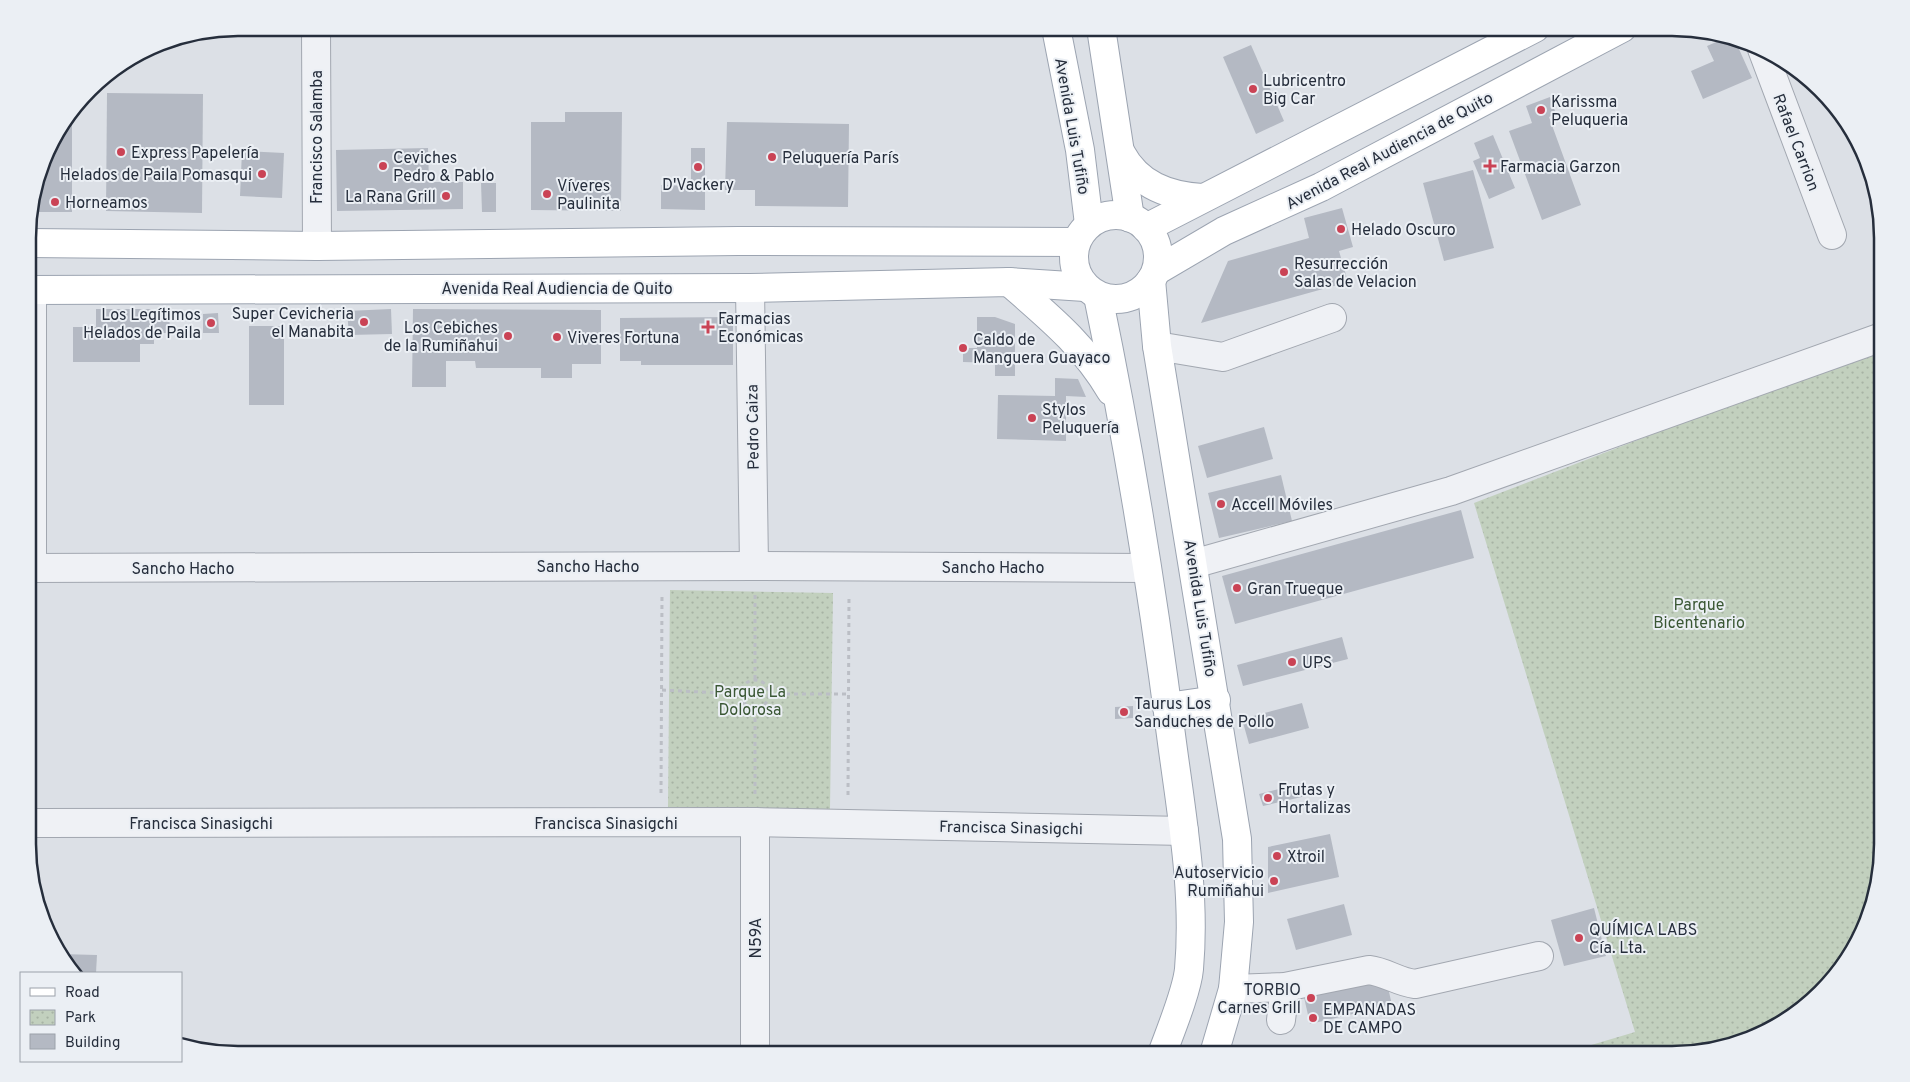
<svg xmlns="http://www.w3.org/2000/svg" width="1910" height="1082" font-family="Overpass,sans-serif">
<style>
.park{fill:url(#park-dots)}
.building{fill:#b4b9c3}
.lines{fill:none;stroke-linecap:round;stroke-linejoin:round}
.minor-casing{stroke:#a2a7b0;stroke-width:30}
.major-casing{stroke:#9ca4b1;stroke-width:30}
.path{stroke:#bbbec5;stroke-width:3;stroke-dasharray:4 4;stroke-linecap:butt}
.minor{stroke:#eff1f5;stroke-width:28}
.major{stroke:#fff;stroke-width:28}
.poi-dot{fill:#ca4355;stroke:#ebeff4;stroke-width:2}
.labels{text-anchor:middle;stroke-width:4;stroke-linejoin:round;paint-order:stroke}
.poi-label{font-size:16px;fill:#262e3c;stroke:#ebeff4;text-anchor:start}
.street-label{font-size:16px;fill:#262e3c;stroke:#ebeff4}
.park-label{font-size:16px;fill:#3a5734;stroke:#ebeff4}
.rim{fill:none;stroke:#262e3c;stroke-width:2.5}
</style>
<defs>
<pattern id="park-dots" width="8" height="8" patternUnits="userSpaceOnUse" patternTransform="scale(1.25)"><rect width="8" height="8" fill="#c2d0be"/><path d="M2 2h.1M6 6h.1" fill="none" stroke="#a7b3a4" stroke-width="1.8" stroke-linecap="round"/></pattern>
</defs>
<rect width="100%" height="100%" fill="#dce0e6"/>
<!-- park -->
<g class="park">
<path d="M1882 346V857L1854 949 1789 1019 1739 1043 1685 1054H1561L1635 1032 1474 503Z"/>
<path d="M670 590 833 593 830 809 668 807Z"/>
</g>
<!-- building -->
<g class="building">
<path d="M1730 36 1734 38 1752 78 1703 99 1691 71 1714 61 1707 46Z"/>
<path d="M1251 45 1284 121 1256 134 1223 57Z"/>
<path d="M107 93 203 94 202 213 106 211Z"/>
<path d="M1550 97 1556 114 1549 117 1581 205 1542 220 1509 131 1532 123 1526 106Z"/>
<path d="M565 112H622L621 211 531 210V122H565Z"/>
<path d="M72 116V212H29L49 145Z"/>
<path d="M727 122 849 124 848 207 755 206V190H725Z"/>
<path d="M1493 135 1515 188 1489 199 1473 161 1480 158 1474 143Z"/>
<path d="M428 148 429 182H463V209L337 211 336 150Z"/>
<path d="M691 148H705V210L661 209V185L691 186Z"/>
<path d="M242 151 284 153 282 198 240 196Z"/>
<path d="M1473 170 1494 248 1444 261 1423 183Z"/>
<path d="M481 183H496V212H482Z"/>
<path d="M1342 208 1353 247 1339 251 1348 282 1201 323 1228 261 1309 238 1304 218Z"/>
<path d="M96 309H169L170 333H154V344H140V362H73V327H96Z"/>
<path d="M391 309 392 334 349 335 347 311Z"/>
<path d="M413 309 601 310V364H572V378H541V368H476L475 361H446V387H412Z"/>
<path d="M218 313 219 333H203V314Z"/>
<path d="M733 317V365H641V361H620V318Z"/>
<path d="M977 317H995L1015 324V376H995V363L963 362V348H977Z"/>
<rect x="249" y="326" width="35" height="79"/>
<path d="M1055 378 1078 379 1086 397 1066 396V441L997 439 998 395 1055 396Z"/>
<path d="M1264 427 1273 459 1207 478 1198 446Z"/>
<path d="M1281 475 1292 521 1219 538 1208 493Z"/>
<path d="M1461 510 1474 558 1235 624 1222 576Z"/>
<path d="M1342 637 1348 659 1243 686 1237 665Z"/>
<path d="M1302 703 1309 728 1249 744 1242 719Z"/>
<path d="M1133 706V718L1115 719V707Z"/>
<path d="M1303 783 1306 796 1263 806 1259 794Z"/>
<path d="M1330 834 1339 877 1268 893V847Z"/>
<path d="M1344 904 1352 935 1296 950 1287 919Z"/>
<path d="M1594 908 1606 956 1564 966 1551 920Z"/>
<path d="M60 954 97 955 96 973H76L63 961Z"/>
<path d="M1384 970 1392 1005 1310 1024 1302 988Z"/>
</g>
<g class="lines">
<defs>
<g id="minor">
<path d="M316 28 317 246"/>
<path d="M1762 49 1832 235"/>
<path d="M750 288 754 566"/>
<path d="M1157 346 1223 357 1332 318"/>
<path d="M1193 564 1451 491 1882 337"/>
<path d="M29 568 754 566 1146 568"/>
<path d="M32 568V290"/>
<path d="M29 823 755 822 1184 831"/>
<path d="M1233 989 1285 987 1369 970C1386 972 1398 982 1415 984L1539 956"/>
<path d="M1281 1020 1285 987"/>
<path d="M755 1054V822"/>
</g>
<g id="major">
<path d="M1056 28 1080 150 1089 224"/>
<path d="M1101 28 1130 218"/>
<path d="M1121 153C1138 185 1168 196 1202 198"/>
<circle cx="1116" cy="257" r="42"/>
<path d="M1146 228 1535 28"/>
<path d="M29 243 317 246 738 241 1076 242"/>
<path d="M1156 271 1224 231 1321 187 1622 28"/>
<path d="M1151 280 1157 346 1237 839 1239 922 1233 989 1214 1054"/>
<path d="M1009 282C1049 317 1083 344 1111 391"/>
<path d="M29 290 750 288 1009 282 1085 287"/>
<path d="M1098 296C1128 441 1152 588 1171 735 1181 812 1196 891 1189 969 1187 991 1170 1032 1162 1054"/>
<path d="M1167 707 1216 700"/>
</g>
</defs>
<!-- minor casing -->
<use href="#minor" class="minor-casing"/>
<!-- major casing -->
<use href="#major" class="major-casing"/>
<!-- path -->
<g class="path">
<path d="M755 595V680"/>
<circle cx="755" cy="694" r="14"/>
<path d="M662 690 740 694"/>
<path d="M770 694H848"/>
<path d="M661 793 662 596"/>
<path d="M755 794V709"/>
<path d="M848 795 849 596"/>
</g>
<!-- minor -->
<use href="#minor" class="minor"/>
<!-- major -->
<use href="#major" class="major"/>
</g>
<!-- markers -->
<g class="poi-dot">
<circle cx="1253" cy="89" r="5"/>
<circle cx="1541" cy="110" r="5"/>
<circle cx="121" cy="152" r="5"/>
<circle cx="772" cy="157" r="5"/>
<circle cx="383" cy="166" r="5"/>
<path d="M1487.5 158.5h5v5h5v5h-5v5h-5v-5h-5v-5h5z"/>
<circle cx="698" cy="167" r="5"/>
<circle cx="262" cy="174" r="5"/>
<circle cx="547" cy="194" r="5"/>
<circle cx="446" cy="196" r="5"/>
<circle cx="55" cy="202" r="5"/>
<circle cx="1341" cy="229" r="5"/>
<circle cx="1284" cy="272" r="5"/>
<circle cx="364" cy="322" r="5"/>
<circle cx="211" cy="323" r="5"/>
<path d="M705.5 319.5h5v5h5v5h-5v5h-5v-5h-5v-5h5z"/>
<circle cx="508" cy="336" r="5"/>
<circle cx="557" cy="337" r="5"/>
<circle cx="963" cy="348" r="5"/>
<circle cx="1032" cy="418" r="5"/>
<circle cx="1221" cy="504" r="5"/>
<circle cx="1237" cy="588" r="5"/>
<circle cx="1292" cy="662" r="5"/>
<circle cx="1124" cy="712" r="5"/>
<circle cx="1268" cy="798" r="5"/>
<circle cx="1277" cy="856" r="5"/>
<circle cx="1274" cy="881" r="5"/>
<circle cx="1579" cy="938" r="5"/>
<circle cx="1311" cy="998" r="5"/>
<circle cx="1313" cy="1018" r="5"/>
</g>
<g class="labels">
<!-- poi labels -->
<g class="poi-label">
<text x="1263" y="86">Lubricentro<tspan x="1263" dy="18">Big Car</tspan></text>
<text x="1551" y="107">Karissma<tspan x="1551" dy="18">Peluqueria</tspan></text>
<text x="131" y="158">Express Papelería</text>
<text x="393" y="163">Ceviches<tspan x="393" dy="18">Pedro &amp; Pablo</tspan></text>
<text x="782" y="163">Peluquería París</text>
<text x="1500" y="172">Farmacia Garzon</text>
<text x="252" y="180" text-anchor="end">Helados de Paila Pomasqui</text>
<text x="698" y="190" text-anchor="middle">D'Vackery</text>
<text x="557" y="191">Víveres<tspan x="557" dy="18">Paulinita</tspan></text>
<text x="436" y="202" text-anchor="end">La Rana Grill</text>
<text x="65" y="208">Horneamos</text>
<text x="1351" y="235">Helado Oscuro</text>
<text x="1294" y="269">Resurrección<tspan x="1294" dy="18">Salas de Velacion</tspan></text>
<text x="354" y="319" text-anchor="end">Super Cevicheria<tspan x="354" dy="18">el Manabita</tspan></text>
<text x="201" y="320" text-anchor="end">Los Legítimos<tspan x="201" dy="18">Helados de Paila</tspan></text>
<text x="718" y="324">Farmacias<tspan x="718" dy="18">Económicas</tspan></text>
<text x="498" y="333" text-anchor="end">Los Cebiches<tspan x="498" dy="18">de la Rumiñahui</tspan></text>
<text x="567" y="343">Viveres Fortuna</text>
<text x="973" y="345">Caldo de<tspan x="973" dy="18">Manguera Guayaco</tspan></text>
<text x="1042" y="415">Stylos<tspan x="1042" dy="18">Peluquería</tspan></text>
<text x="1231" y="510">Accell Móviles</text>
<text x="1247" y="594">Gran Trueque</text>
<text x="1302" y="668">UPS</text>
<text x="1134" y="709">Taurus Los<tspan x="1134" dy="18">Sanduches de Pollo</tspan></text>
<text x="1278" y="795">Frutas y<tspan x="1278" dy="18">Hortalizas</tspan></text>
<text x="1287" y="862">Xtroil</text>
<text x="1264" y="878" text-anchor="end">Autoservicio<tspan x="1264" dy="18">Rumiñahui</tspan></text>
<text x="1589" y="935">QUÍMICA LABS<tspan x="1589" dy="18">Cía. Lta.</tspan></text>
<text x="1301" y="995" text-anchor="end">TORBIO<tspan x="1301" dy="18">Carnes Grill</tspan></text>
<text x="1323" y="1015">EMPANADAS<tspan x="1323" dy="18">DE CAMPO</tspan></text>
</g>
<!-- street labels -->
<g class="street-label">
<text transform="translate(1073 126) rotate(80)" y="6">Avenida Luis Tufiño</text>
<text transform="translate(316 137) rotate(-90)" y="6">Francisco Salamba</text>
<text transform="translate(1797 142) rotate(69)" y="6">Rafael Carrion</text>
<text transform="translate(1389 150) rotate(-28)" y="6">Avenida Real Audiencia de Quito</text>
<text x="557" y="294">Avenida Real Audiencia de Quito</text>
<text transform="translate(752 427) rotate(-91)" y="6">Pedro Caiza</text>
<text x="588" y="572">Sancho Hacho</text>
<text x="993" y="573">Sancho Hacho</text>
<text x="183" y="574">Sancho Hacho</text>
<text transform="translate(1201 608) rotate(81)" y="6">Avenida Luis Tufiño</text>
<text x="201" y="829">Francisca Sinasigchi</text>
<text x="606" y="829">Francisca Sinasigchi</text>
<text transform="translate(1011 827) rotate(1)" y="6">Francisca Sinasigchi</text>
<text transform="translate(755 938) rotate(-90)" y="6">N59A</text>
</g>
<!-- park labels -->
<g class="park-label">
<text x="1699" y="610">Parque<tspan x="1699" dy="18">Bicentenario</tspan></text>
<text x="750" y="697">Parque La<tspan x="750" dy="18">Dolorosa</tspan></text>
</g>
</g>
<!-- crop -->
<path d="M0 0H1910V1082H0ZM238 36H1672A202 202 0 0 1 1874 238V844A202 202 0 0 1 1672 1046H238A202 202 0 0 1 36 844V238A202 202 0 0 1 238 36Z" fill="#ebeff4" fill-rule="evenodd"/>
<path class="rim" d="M238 36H1672A202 202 0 0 1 1874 238V844A202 202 0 0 1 1672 1046H238A202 202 0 0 1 36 844V238A202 202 0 0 1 238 36Z"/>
<!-- legend -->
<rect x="20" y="972" width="162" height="90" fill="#ebeff4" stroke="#9ca2aa"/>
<rect x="30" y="988" width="25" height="8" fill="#ffffff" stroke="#9ca2aa"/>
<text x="65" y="997" font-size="15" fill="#262e3c">Road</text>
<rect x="30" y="1010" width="25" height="15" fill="url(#park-dots)" stroke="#9ca2aa"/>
<text x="65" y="1022" font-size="15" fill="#262e3c">Park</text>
<rect x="30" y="1034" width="25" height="15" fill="#b4b9c3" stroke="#9ca2aa"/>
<text x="65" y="1047" font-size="15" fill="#262e3c">Building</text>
</svg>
